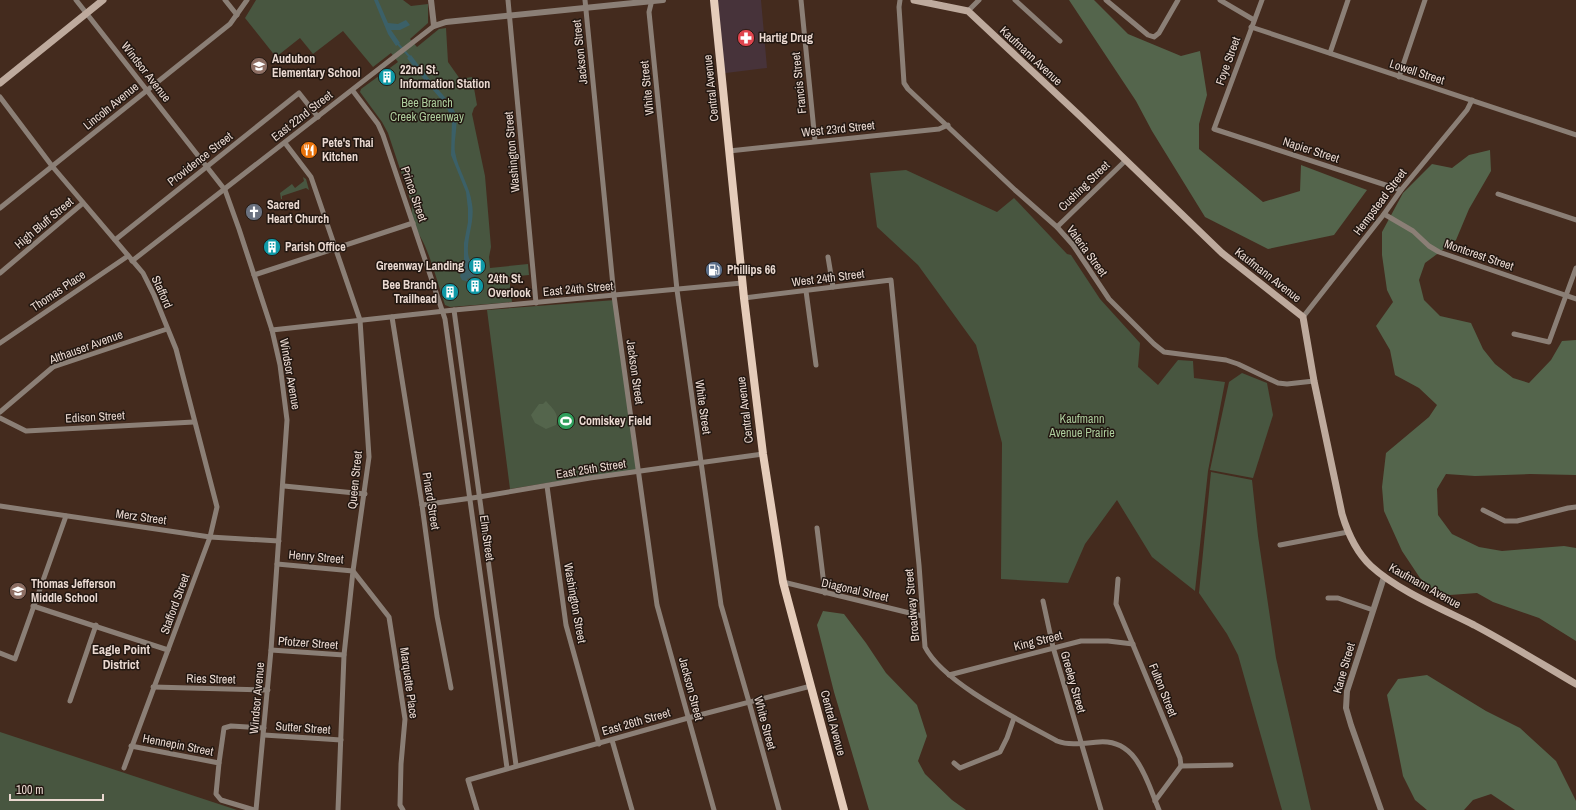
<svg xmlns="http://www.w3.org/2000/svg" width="1576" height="810" font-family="'Archivo Narrow',sans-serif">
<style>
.commercial{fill:#47333a}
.green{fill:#485640}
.forest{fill:#54654c}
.water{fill:#3b6068}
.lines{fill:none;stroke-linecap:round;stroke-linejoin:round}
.stream{stroke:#3b6068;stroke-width:2}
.minor{stroke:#8b7f76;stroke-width:5}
.tertiary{stroke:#8b7f76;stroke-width:6}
.secondary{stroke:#beaa9d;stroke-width:7}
.primary{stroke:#e5ccba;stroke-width:8}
.labels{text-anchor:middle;stroke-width:3;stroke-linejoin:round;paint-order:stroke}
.poi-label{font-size:12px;font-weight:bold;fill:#ead9d1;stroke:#221711;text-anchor:start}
.street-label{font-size:12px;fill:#ead9d1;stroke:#221711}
.park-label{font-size:12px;fill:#adcd9d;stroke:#221711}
.neighbourhood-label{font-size:13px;font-weight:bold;fill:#ead9d1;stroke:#221711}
</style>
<rect width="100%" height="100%" fill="#442b1e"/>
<!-- commercial -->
<path class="commercial" d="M710 0H761L767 68 718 74Z"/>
<!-- green -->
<g class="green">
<path d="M256 0H403L411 6 428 4V23L410 39 417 47 439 29 446 28 448 62 460 79 472 77 477 105 474 108 472 114 485 176 491 247 489 257 490 268 528 264 529 275 509 277 512 302 450 307 445 305C438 285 433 264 425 246 418 230 410 224 412 205L388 133 382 122 360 92 361 89 398 62 391 53 373 67 343 31 313 54 300 38 276 57 245 18Z"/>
<path d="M906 170 997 212 1014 198 1067 254 1071 255 1100 299 1140 343 1138 367 1158 385 1178 360 1193 361 1194 378 1225 382 1208 471 1195 591 1152 557 1117 500 1085 544 1068 583 1001 579 1002 443 976 345 918 265 877 227 870 173Z"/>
<path d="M303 177 306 179 309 190 306 188 282 196V199H281L280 193 292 184 295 188 304 181Z"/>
<path d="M615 300 638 472 553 482 510 489 487 310Z"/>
<path d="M1242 373 1267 383 1273 415 1253 478 1210 470 1229 382Z"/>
<path d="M1211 472 1252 480 1258 536 1276 658 1311 810H1282L1238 655 1227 634 1199 593Z"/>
<path d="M0 732 237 810H0Z"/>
</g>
<!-- forest -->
<g class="forest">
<path d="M1069 0H1094L1128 34 1181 56 1200 51 1207 95 1199 124V149L1263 202 1300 191 1301 165 1367 190 1334 235 1268 249 1205 217 1152 131 1136 101Z"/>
<path d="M1490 150 1491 171 1469 209 1456 240 1425 263 1419 280 1424 300 1440 316 1471 323 1483 349 1495 364 1513 378 1529 383 1551 360 1562 341 1576 340V475L1530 474 1475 476 1446 474 1437 489 1438 515 1452 534 1479 547 1502 551 1564 546 1576 548V641L1539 618 1493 602 1477 593 1450 595 1433 590 1420 578 1402 551 1384 511 1382 487 1386 453 1429 417 1437 405 1419 388 1395 375 1390 350 1376 326 1393 302 1387 290 1382 255V232L1403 193 1432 164 1452 168 1469 155Z"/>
<path d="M546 401C553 409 560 414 556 425L546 429 535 423 531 415 539 404H543Z"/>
<path d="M823 611 844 614 866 643 886 673 917 705 927 736 918 761 925 774 952 800 966 810H869L834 692 817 625Z"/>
<path d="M1427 675 1486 711 1520 728 1556 761 1576 801V810H1515L1491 794 1473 800 1464 810H1427L1415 800 1403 776 1387 695 1398 679Z"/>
</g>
<!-- water -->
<g class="water">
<path d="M374 0H378L388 23 398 24 406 20 410 25 400 30H391L400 43 396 46 388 34Z"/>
<path d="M411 55C418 64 424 73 431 81 439 91 448 99 454 110 460 124 453 138 455 152 458 170 470 186 472 204 475 221 467 236 468 252 468 266 481 265 477 277V275L467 279 469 282 462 280 460 276 464 266V243L468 222V209L466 192 451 155 452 119 445 104 426 82 407 58Z"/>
</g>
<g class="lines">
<!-- stream -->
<path class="stream" d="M397 43 410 57"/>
<!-- minor -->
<g class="minor">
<path d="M76 0 225 190 239 229 272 330 280 365 287 420 271 650 256 810"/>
<path d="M225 0 237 15"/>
<path d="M508 0 536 303"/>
<path d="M585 0 614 296 657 605 714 810"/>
<path d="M652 0 649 12 677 290 721 605 749 702 779 810"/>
<path d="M801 0 815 141"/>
<path d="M900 0 899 7 904 83 908 89 1015 190 1057 227 1073 245 1109 299 1154 344 1164 352 1226 360 1238 364 1278 383 1287 384 1314 381"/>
<path d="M1015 0 1060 41"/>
<path d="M1106 0 1148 35 1154 37 1159 33 1178 0"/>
<path d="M1220 0 1254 20"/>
<path d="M1262 0 1214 129 1401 190"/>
<path d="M968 11 979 0"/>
<path d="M1251 27 1576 135"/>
<path d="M1330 53 1348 0"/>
<path d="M1399 77 1425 0"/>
<path d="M353 91 378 124 383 135 445 319 507 768"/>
<path d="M0 97 52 166 143 273 154 295 176 349 217 507 210 537 124 768"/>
<path d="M285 143 311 177 360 320 369 457 353 571 344 655 338 810"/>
<path d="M729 151 939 129 948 125"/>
<path d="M1498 194 1576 220"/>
<path d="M0 208 230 24 247 0"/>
<path d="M1384 214 1413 231 1429 246 1439 252 1576 299"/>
<path d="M1057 227 1125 161"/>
<path d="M115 240 299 93 318 117"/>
<path d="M828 257 833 287"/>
<path d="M132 261 434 26"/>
<path d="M0 273 83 203"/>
<path d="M254 275 413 223"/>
<path d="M806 291 816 365"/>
<path d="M744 298 891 280 919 565 925 647C943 683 1021 721 1057 741 1070 746 1085 743 1099 742 1138 739 1147 782 1159 810"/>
<path d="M454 310 516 765"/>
<path d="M392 317 422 505 437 616 451 688"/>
<path d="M1303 317 1384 214 1401 190 1467 110 1472 100"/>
<path d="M272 330 454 310 742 283"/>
<path d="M1514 334 1549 342 1576 268"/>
<path d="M0 343 128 256"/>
<path d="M0 412 53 367 167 329"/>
<path d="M0 418 26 431 194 422"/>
<path d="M284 486 365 494"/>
<path d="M547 486 566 625 599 744"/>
<path d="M422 505 479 497 590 478 763 454"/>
<path d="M0 506 210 537 279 541"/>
<path d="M1483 510 1505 521H1517L1568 508 1576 507"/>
<path d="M817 528 825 593"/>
<path d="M1280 545 1348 532"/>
<path d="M277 564 353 571 389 617 405 719 401 764 400 805 403 810"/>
<path d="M1118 579 1116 604 1180 758 1181 766 1155 801"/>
<path d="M783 582 922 616"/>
<path d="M1328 598H1338L1373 610"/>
<path d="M1043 601 1053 647 1101 810"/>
<path d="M33 606 168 650"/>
<path d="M271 650 344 655"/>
<path d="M0 653 15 659 66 516"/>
<path d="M949 675 1081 641H1108L1133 644"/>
<path d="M153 687 268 690"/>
<path d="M70 701 96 625"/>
<path d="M264 735 341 740"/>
<path d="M612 740 632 810"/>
<path d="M131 746 219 763 216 794 221 800 254 810"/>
<path d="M219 763 224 728 231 726 264 728"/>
<path d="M954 763 960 768 1000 752 1007 738 1014 718"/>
<path d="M1181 766 1231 765"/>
<path d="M477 810 468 780 688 718 811 686"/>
</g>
<!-- tertiary -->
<g class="tertiary">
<path d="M431 0 434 26 446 22 663 0"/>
<path d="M1381 810 1351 725 1346 708 1347 691 1384 577"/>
</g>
<!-- secondary -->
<g class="secondary">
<path d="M914 0 968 11 1080 116 1222 253 1303 317 1314 381 1342 514C1348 534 1356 552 1371 566 1397 590 1442 609 1474 625 1508 643 1542 664 1576 684"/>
<path d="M0 83 103 0"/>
</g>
<!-- primary -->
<path class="primary" d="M714 0 744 298 763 454 783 582 844 810"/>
</g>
<!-- icons -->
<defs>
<symbol id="pharmacy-disc" viewBox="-11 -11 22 22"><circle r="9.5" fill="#e0444e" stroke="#221711"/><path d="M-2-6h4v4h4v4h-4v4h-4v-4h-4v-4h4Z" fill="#fff"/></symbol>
<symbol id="school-disc" viewBox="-11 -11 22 22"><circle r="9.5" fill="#8d6e63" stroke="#221711"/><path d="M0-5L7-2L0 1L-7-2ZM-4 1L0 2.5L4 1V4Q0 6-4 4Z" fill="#fff"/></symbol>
<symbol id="building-disc" viewBox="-11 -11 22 22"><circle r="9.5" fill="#0f9aa8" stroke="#221711"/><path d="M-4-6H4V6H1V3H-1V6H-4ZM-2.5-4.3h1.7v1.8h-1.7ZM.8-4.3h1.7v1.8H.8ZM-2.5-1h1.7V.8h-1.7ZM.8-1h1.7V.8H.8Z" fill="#fff"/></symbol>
<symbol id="restaurant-disc" viewBox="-11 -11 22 22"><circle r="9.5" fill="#e8710a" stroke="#221711"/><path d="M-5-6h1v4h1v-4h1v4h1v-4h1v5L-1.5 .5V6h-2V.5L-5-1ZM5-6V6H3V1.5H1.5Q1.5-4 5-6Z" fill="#fff"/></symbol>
<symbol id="church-disc" viewBox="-11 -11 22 22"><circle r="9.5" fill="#6b7280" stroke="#221711"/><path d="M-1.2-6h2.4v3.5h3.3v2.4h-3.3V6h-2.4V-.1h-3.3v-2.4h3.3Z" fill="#fff"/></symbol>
<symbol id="fuel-disc" viewBox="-11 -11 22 22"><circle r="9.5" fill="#5c6f8a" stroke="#221711"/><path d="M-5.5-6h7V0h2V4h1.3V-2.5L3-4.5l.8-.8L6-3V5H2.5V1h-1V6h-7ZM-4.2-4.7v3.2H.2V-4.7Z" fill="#fff"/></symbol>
<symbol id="stadium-disc" viewBox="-11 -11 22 22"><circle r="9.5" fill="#2e9e5b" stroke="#221711"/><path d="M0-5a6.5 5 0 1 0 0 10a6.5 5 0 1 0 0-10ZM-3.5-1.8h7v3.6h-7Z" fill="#fff"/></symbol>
</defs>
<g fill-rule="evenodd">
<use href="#pharmacy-disc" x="736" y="28" width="20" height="20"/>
<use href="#school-disc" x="249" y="56" width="20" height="20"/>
<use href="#building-disc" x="377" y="67" width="20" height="20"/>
<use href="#restaurant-disc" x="299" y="140" width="20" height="20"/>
<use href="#church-disc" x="244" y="202" width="20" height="20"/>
<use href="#building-disc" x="262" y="237" width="20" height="20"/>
<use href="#building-disc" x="467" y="256" width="20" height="20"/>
<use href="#fuel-disc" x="704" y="260" width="20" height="20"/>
<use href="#building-disc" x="465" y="276" width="20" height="20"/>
<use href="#building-disc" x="440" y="282" width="20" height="20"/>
<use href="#stadium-disc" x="556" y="411" width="20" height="20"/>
<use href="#school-disc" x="8" y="581" width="20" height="20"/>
</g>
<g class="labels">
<!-- poi labels -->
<g class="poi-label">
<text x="759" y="42">Hartig Drug</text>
<text x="272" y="63">Audubon<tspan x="272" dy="14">Elementary School</tspan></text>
<text x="400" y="74">22nd St.<tspan x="400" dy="14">Information Station</tspan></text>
<text x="322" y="147">Pete's Thai<tspan x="322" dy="14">Kitchen</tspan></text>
<text x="267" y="209">Sacred<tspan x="267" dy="14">Heart Church</tspan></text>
<text x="285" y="251">Parish Office</text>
<text x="464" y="270" text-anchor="end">Greenway Landing</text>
<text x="727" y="274">Phillips 66</text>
<text x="488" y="283">24th St.<tspan x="488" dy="14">Overlook</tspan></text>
<text x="437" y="289" text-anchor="end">Bee Branch<tspan x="437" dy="14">Trailhead</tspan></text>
<text x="579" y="425">Comiskey Field</text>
<text x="31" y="588">Thomas Jefferson<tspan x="31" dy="14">Middle School</tspan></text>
</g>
<!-- street labels -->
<g class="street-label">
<text transform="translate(580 52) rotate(-96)" y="4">Jackson Street</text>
<text transform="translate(1031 56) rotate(43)" y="4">Kaufmann Avenue</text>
<text transform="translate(1228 61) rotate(-70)" y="4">Foye Street</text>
<text transform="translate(146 72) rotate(52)" y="4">Windsor Avenue</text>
<text transform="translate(1417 72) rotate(18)" y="4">Lowell Street</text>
<text transform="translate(799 83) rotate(-96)" y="4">Francis Street</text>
<text transform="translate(647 88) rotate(-96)" y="4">White Street</text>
<text transform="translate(711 88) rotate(-96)" y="4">Central Avenue</text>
<text transform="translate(111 106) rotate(-39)" y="4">Lincoln Avenue</text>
<text transform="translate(302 116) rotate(-38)" y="4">East 22nd Street</text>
<text transform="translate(838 129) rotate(-6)" y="4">West 23rd Street</text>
<text transform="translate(1311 150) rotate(18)" y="4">Napier Street</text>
<text transform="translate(512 152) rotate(-95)" y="4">Washington Street</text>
<text transform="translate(200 159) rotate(-38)" y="4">Providence Street</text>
<text transform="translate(1084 186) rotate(-44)" y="4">Cushing Street</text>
<text transform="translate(414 194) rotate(71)" y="4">Prince Street</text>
<text transform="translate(1380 202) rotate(-53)" y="4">Hempstead Street</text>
<text transform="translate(44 223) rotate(-40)" y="4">High Bluff Street</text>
<text transform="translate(1087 251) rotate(54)" y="4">Valeria Street</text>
<text transform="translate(1479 255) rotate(19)" y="4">Montcrest Street</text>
<text transform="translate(1268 275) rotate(38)" y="4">Kaufmann Avenue</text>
<text transform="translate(828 278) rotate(-7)" y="4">West 24th Street</text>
<text transform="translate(578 289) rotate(-5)" y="4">East 24th Street</text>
<text transform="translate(58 291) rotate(-34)" y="4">Thomas Place</text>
<text transform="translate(162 292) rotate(66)" y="4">Stafford</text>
<text transform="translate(86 347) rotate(-20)" y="4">Althauser Avenue</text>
<text transform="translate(635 372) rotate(82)" y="4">Jackson Street</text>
<text transform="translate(290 374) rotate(80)" y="4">Windsor Avenue</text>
<text transform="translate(703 407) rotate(82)" y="4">White Street</text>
<text transform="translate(745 410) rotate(-97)" y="4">Central Avenue</text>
<text transform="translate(95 417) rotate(-3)" y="4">Edison Street</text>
<text transform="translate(591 469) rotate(-9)" y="4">East 25th Street</text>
<text transform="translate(355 480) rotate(-84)" y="4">Queen Street</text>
<text transform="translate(431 501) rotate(81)" y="4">Pinard Street</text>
<text transform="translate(141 517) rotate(8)" y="4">Merz Street</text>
<text transform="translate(487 538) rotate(82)" y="4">Elm Street</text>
<text transform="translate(316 557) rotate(5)" y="4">Henry Street</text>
<text transform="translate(1425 586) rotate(29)" y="4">Kaufmann Avenue</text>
<text transform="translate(855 590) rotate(13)" y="4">Diagonal Street</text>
<text transform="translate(575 603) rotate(80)" y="4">Washington Street</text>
<text transform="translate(175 604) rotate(-70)" y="4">Stafford Street</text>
<text transform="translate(912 605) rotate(-95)" y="4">Broadway Street</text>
<text transform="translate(1038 641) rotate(-14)" y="4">King Street</text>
<text transform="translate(308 643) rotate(4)" y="4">Pfotzer Street</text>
<text transform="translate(1344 668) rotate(-74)" y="4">Kane Street</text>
<text transform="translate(211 679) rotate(1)" y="4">Ries Street</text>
<text transform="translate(1073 682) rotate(74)" y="4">Greeley Street</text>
<text transform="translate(409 683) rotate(82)" y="4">Marquette Place</text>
<text transform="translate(691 689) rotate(75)" y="4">Jackson Street</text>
<text transform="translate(1163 690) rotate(68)" y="4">Fulton Street</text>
<text transform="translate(257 698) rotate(-85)" y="4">Windsor Avenue</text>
<text transform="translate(636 722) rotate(-16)" y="4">East 26th Street</text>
<text transform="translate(765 723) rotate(75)" y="4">White Street</text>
<text transform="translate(833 723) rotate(75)" y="4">Central Avenue</text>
<text transform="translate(303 728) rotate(4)" y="4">Sutter Street</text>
<text transform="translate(178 745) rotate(11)" y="4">Hennepin Street</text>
</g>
<!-- park labels -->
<g class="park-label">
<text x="427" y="107">Bee Branch<tspan x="427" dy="14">Creek Greenway</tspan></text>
<text x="1082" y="423">Kaufmann<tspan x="1082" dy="14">Avenue Prairie</tspan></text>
</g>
<!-- neighbourhood labels -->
<g class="neighbourhood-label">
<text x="121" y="654">Eagle Point<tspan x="121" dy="15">District</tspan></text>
</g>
</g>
<!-- scale -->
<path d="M10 794v6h93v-6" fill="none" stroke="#ead9d1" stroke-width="2"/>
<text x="16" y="794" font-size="12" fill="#ead9d1" stroke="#221711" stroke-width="3" paint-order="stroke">100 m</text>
</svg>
